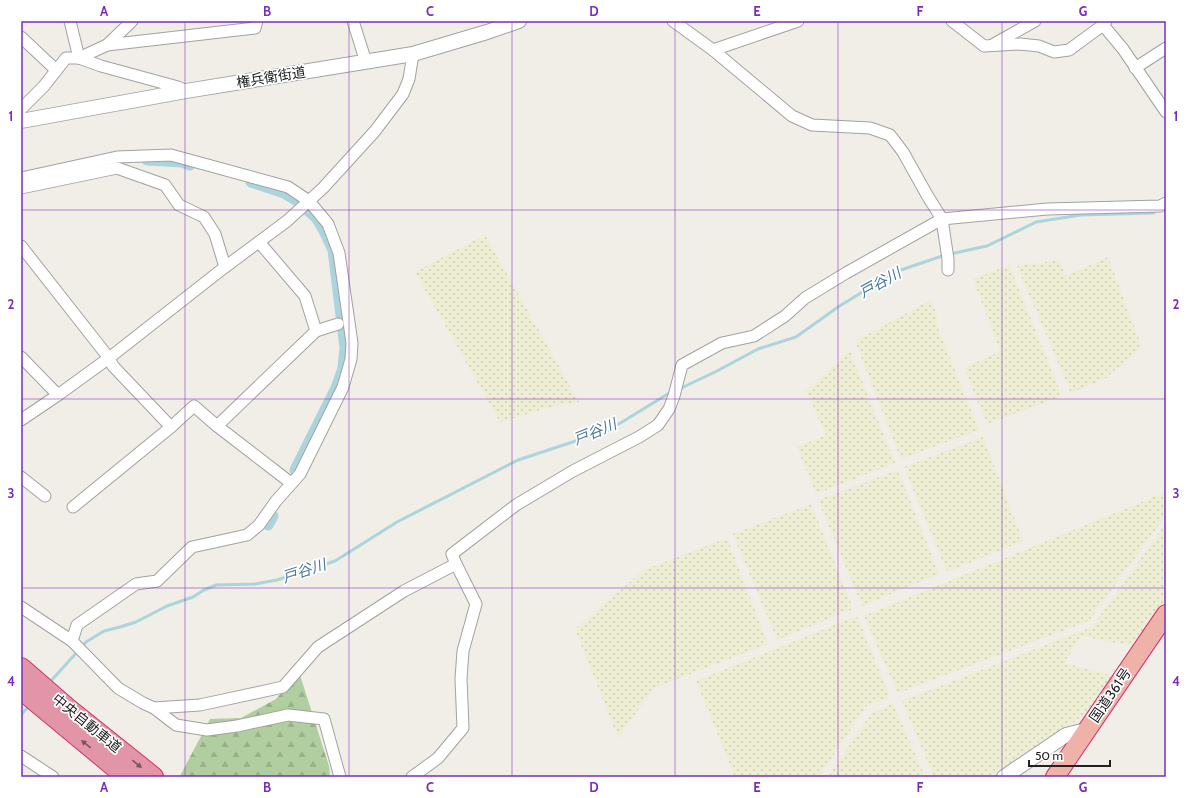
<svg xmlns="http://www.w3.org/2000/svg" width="1187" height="798" font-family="Cabin,'Noto Sans JP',sans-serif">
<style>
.farmland{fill:url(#farmland-dots)}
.forest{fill:url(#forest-firs)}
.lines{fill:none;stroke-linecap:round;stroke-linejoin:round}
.stream{stroke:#abd4dc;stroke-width:3}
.canal{stroke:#abd4dc;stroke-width:11}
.minor-casing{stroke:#a2a2a2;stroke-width:13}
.tertiary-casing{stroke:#a2a2a2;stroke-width:16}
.trunk-casing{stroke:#d33172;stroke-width:20}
.motorway-casing{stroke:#d33172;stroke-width:22}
.minor{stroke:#fff;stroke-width:11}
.tertiary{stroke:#fff;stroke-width:14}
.trunk{stroke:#eeb2a8;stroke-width:18}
.motorway{stroke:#e395a8;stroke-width:20}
.oneway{fill:#78555e}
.grid{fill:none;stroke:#7b2cbf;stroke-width:1;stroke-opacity:0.55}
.labels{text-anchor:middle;stroke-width:3.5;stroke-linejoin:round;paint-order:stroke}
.street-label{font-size:14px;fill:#212121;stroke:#fff}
.water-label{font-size:15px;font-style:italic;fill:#4b789d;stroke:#fff}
.neatline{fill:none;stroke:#7b2cbf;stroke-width:1.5}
.grid-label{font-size:13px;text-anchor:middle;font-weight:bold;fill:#7b2cbf}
</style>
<defs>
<pattern id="farmland-dots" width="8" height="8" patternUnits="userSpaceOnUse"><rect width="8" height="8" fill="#eeeed5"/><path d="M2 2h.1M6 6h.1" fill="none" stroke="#ccccb7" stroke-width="1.8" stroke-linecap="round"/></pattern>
<pattern id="forest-firs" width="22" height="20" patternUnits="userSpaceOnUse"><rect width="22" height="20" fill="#b0ce9f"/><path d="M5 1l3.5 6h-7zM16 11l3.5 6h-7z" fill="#97b189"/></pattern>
</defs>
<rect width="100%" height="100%" fill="#f1eee8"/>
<!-- farmland -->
<g class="farmland">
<path d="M485 235 579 402 554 406 500 422 415 272Z"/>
<path d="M1108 257 1142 347 1106 378 1071 393 1017 266 1059 260 1066 276Z"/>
<path d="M1009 265 1062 396 987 424 964 368 1000 351 973 279Z"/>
<path d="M931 300 937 314V326L979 430 901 459 855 341Z"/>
<path d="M850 351 895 463 816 494 797 447 826 435 806 391Z"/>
<path d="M983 437 1023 541 947 572 904 467Z"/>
<path d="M898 470 939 574 862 606 818 500Z"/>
<path d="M1166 492V515L1089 621 898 693 864 616Z"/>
<path d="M811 504 853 609 777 640 733 534Z"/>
<path d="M1166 523V599L1135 647 1082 636 1064 663 1114 676 1087 713 994 777H934L902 701 1092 627Z"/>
<path d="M727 538 768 644 654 688 618 738 575 629 644 570Z"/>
<path d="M857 616 890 697 866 706 819 777H735L696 681Z"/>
<path d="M893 703 925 777H828L871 714Z"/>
</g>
<!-- forest -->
<path class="forest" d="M299 672 329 766 330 777H181L180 776 210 719 241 718 276 699Z"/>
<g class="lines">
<!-- stream -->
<g class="stream">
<path d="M950 254 987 246 1036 222 1081 215 1154 213"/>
<path d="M679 389 715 372 758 349 796 337 838 307 895 272 945 255"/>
<path d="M82 647 86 642 104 631 120 627 136 622 167 606 193 597 204 590 216 585 255 584 277 580 335 561 397 522 518 460 609 430 671 392"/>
<path d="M50 682 78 651"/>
<path d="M21 715 27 708"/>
</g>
<!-- canal -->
<g class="canal">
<path d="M147 160 182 162 190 165"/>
<path d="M251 182 284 193 299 202 317 219 324 231 333 250 345 348 343 368 336 388 295 470"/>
<path d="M268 525 273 516"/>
</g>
<defs>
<g id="minor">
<path d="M70 21 79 58"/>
<path d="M353 21 366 62"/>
<path d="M673 21 713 50 792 116 812 125 870 128 890 135 903 152 927 195 942 219 948 259V270"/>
<path d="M952 21 984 46 1020 44 1039 46 1054 52 1069 50 1103 25 1106 21"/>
<path d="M1103 21V25L1123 49 1166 112"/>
<path d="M21 37 56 70"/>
<path d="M994 44 1035 21"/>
<path d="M107 45 255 28 257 21"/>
<path d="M713 50 798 21"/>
<path d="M79 58 107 45 132 21"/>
<path d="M1135 68 1166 48"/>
<path d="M21 109 44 86 66 58H79L101 66 178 87 186 91"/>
<path d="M21 178 117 157 171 155 288 187 309 201 328 224 339 253 352 343 351 359 343 387 300 474 276 501 259 525 247 535 192 547 157 581 136 584 77 625 72 641"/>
<path d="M21 188 117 168 165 185 179 205 204 217 215 234 225 267"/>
<path d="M259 242 305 296 316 331"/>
<path d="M21 246 109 358 113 366 171 427 194 406 217 426 291 483"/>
<path d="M21 357 58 395"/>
<path d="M21 420 58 395 109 358 225 267 287 221 323 188 375 131 403 94 409 79 413 54"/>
<path d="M217 426 316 331 338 324"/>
<path d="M21 477 45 496"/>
<path d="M73 507 171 427"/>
<path d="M21 607 72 641 118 688 143 703 154 708 200 705 283 687 318 647 404 591 456 564"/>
<path d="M154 708 176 725 207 730 237 726 288 715 324 719 340 777"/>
<path d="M21 756 53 777"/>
<path d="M412 777 438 758 463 728 461 679 463 651 476 604 456 564 452 554 516 505 573 471 639 437 658 425 669 409 674 396 682 365 722 343 754 336 785 316 805 298 846 273 942 219 1047 209 1160 206 1166 203"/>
</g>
<g id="tertiary">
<path d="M21 121 186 91 413 54 487 32 519 21"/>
<path d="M1004 777 1066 735 1086 730"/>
</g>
<path id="trunk" d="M1055 777 1166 614"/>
<g id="motorway">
<path d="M21 668 67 708 153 777"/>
<path d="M21 689 127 777"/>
</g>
</defs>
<!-- minor casing -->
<use href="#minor" class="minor-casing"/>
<!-- tertiary casing -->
<use href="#tertiary" class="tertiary-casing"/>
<!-- trunk casing -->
<use href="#trunk" class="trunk-casing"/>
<!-- motorway casing -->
<use href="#motorway" class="motorway-casing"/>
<!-- minor -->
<use href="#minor" class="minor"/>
<!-- tertiary -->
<use href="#tertiary" class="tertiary"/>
<!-- trunk -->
<use href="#trunk" class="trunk"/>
<!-- motorway -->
<use href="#motorway" class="motorway"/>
</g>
<!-- one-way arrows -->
<defs><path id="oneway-solid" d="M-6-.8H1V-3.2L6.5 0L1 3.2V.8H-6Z"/></defs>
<g class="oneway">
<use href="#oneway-solid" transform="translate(86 744) rotate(-141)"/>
<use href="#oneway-solid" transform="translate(137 764) rotate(39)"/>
</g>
<!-- grid -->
<path class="grid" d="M185 21V777M349 21V777M512 21V777M675 21V777M838 21V777M1002 21V777M21 210H1166M21 399H1166M21 588H1166"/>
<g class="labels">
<!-- street labels -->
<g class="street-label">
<text transform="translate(271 77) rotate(-9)" y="5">権兵衛街道</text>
<text transform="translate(1110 695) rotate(-56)" y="5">国道361号</text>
<text transform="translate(87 723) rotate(39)" y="5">中央自動車道</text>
</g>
<!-- water labels -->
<g class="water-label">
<text transform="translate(880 283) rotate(-29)" y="5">戸谷川</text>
<text transform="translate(595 432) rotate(-22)" y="5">戸谷川</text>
<text transform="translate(304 571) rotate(-18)" y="5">戸谷川</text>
</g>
</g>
<!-- border -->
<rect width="1187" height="798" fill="none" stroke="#ffffff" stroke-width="44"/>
<!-- scale -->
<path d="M1029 760v6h81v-6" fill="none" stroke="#212121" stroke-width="2"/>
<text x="1035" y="760" font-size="12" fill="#212121" stroke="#ffffff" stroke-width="3" paint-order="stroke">50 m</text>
<rect x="22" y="22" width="1143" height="754" class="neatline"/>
<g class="grid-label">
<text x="104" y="16">A</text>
<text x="267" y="16">B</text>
<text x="430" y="16">C</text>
<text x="594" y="16">D</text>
<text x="757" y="16">E</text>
<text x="920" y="16">F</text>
<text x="1083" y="16">G</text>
<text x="11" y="121">1</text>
<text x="1176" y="121">1</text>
<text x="11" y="309">2</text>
<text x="1176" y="309">2</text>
<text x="11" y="498">3</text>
<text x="1176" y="498">3</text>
<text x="11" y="686">4</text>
<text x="1176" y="686">4</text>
<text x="104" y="792">A</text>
<text x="267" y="792">B</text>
<text x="430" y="792">C</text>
<text x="594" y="792">D</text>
<text x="757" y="792">E</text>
<text x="920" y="792">F</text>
<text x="1083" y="792">G</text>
</g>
</svg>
